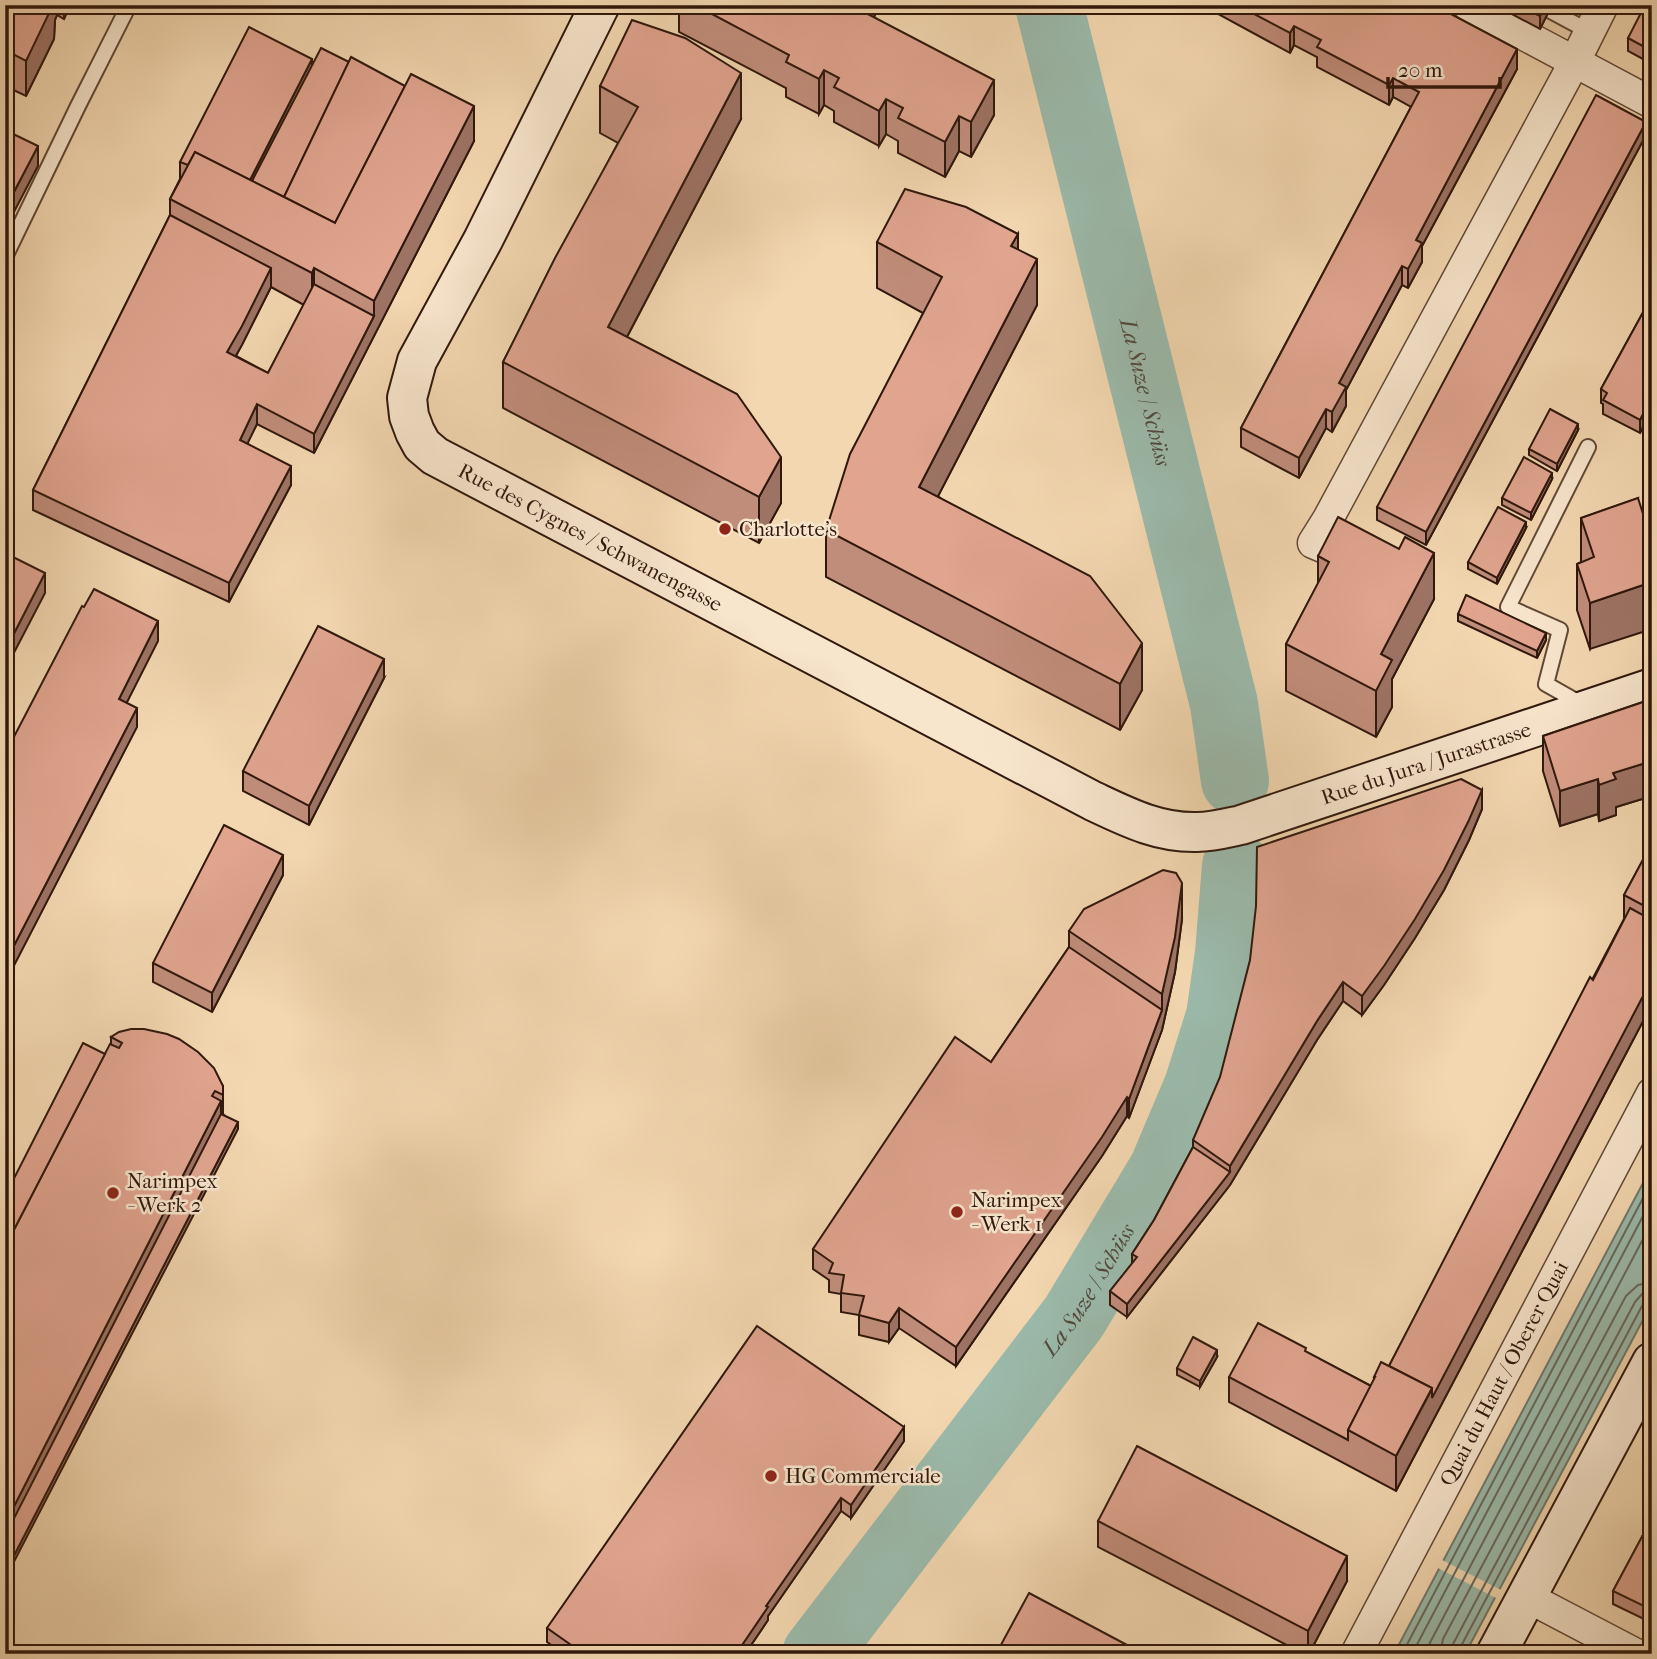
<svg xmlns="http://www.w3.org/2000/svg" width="1657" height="1659" font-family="'IM FELL French Canon',serif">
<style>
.water{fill:#9bbaab;stroke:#70796c;stroke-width:2}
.pier{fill:#f3d7b0}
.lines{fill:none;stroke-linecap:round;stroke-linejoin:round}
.shore{stroke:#66695c;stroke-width:2}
.river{stroke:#9bbaab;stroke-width:68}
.lane-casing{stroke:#614836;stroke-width:18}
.street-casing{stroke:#614836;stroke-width:33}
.secondary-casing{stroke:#30180d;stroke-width:42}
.lane{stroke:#f7e5cc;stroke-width:14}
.street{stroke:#f7e5cc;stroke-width:30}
.secondary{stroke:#f7e5cc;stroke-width:38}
.wall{fill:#c18d7b;stroke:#30180d;stroke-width:2;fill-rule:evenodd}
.shaded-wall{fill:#9d7364;stroke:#30180d;stroke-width:2}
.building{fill:#e0a48f;stroke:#30180d;stroke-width:2}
.poi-dot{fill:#8f2418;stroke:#f7e5cc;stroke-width:2.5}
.labels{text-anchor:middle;stroke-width:5;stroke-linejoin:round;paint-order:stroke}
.poi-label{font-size:21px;fill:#30180d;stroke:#f7e5cc;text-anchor:start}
.street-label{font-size:21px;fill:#30180d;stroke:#f7e5cc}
.water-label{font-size:23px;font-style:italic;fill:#50493c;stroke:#f7e5cc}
</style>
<rect width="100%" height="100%" fill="#f3d7b0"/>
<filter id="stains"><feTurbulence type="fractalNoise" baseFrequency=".00286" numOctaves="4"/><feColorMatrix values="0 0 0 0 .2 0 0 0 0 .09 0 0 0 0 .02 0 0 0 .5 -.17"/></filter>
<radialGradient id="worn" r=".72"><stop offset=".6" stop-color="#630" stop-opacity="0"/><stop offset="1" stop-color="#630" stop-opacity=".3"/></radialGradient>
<!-- water -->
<path class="water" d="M1652 1166V1303L1465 1654H1394Z"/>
<!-- pier -->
<path class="pier" d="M1440 1559 1503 1591 1498 1599 1436 1567Z"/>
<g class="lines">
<!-- shore -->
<g class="shore">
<path d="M1402 1654 1652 1181"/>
<path d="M1412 1654 1652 1199"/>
<path d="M1424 1654 1652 1222"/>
<path d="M1440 1654 1443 1639 1626 1296 1638 1285 1652 1282"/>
<path d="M1451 1654 1453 1644 1635 1302 1642 1294 1652 1293"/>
<path d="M1460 1654V1648L1642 1306 1646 1302H1652"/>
</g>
<!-- river -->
<g class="river">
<path id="s1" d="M1049 5 1224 704 1235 781"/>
<path id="s2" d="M816 1654 1074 1317 1163 1169 1198 1086 1220 1016 1229 953 1236 866"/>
</g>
<defs>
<g id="lane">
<path d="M1549 10 1590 32"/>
<path d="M5 257 78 106 129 5"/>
<path d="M1583 705 1546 684 1560 630 1508 607 1588 447"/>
</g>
<g id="street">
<path d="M1468 5 1652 103"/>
<path d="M1339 554 1313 543 1328 519 1574 63 1603 5"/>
<path d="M1527 1597 1636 1654"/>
<path id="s3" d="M1356 1654 1652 1093"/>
</g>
<g id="secondary">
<path id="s4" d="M600 5 483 240 417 361 407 398 409 416 415 432 422 445 435 456 1093 801C1127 817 1158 833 1197 832 1212 832 1227 828 1241 825L1652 688"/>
<path d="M1496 1654 1652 1362"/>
</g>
</defs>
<!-- lane casing -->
<use href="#lane" class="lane-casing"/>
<!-- street casing -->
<use href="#street" class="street-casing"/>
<!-- secondary casing -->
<use href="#secondary" class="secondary-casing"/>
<!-- lane -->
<use href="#lane" class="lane"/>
<!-- street -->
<use href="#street" class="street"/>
<!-- secondary -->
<use href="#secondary" class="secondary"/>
</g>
<!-- wall -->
<g class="wall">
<path d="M5 5H70L64 19 57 15 55 20 54 39 26 96 5 86Z"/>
<path d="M679 5H880L874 17 994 115 971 157 959 151 945 177 898 153V141L886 134 879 146 834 122V111L824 105 819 114 786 97V88L679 32Z"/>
<path d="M1218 5H1434L1517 69 1422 246V262L1408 288 1402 285 1346 390V406L1332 432 1326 428 1299 478 1241 447V428L1411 107 1393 97 1389 105 1317 67V57L1294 45 1290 53 1218 14Z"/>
<path d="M1495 5H1552L1540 29Z"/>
<path d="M1652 5V64L1628 51V38Z"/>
<path d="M312 65 474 141 314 453 257 424 247 443 291 485 229 602 33 510V490L170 215V199L180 179V162ZM271 287 304 305 268 373 236 356Z"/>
<path d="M600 86 741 119 627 337 781 503 759 543 503 408V362L618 143 600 133Z"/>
<path d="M1646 135 1426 545 1377 520V507Z"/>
<path d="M1652 173V196L1647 194V181Z"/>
<path d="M877 242 1018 250 1037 305 938 496 1142 690 1120 730 826 577V530L923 313 877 288Z"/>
<path d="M1652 296V427L1651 429 1644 425 1640 433 1603 414V404L1601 403V389Z"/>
<path d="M1578 430 1557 471 1529 455V449Z"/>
<path d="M1552 479 1531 520 1502 505V498Z"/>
<path d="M1638 498 1590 649 1577 610V564L1581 562V518Z"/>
<path d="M1526 528 1497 584 1468 569V562Z"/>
<path d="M1318 556 1434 599 1392 679V707L1376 737 1286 691V644L1318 584Z"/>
<path d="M1458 614 1546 640 1537 658 1458 621Z"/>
<path d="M384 678 309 825 243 791V771Z"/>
<path d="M1652 699V796L1616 807V815L1599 821 1598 814 1560 826 1543 771V736Z"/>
<path d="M1482 809 1469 840 1444 890 1415 938 1384 985 1362 1015 1343 1001 1317 1040 1230 1185 1127 1317 1110 1305V1291L1132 1264V1254L1154 1220 1193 1147V1140Z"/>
<path d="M1652 843V1004L1396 1491 1229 1402V1377L1306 1352 1371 1386 1374 1380V1377L1389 1366 1624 919V895Z"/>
<path d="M283 875 212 1012 153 982V963Z"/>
<path d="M1182 919 1175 972 1162 1030 1129 1118 1127 1116 1102 1156 956 1366 899 1328 889 1342 859 1335V1315L841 1312V1294L829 1292V1280L813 1269V1249L991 1062 1069 947V931Z"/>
<path d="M111 1037 223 1086V1114L238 1129 105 1054 111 1044Z"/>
<path d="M1217 1357 1200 1387 1177 1375V1368Z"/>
<path d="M904 1441 851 1518 841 1511 768 1616V1620L745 1654H565L547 1642V1628Z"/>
<path d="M1652 1518V1623L1613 1604V1591Z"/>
<path d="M1098 1521 1347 1581 1309 1654H1304L1098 1547Z"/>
</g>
<!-- shaded-wall -->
<g class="shaded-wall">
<path d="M51 5H57V15L55 20 54 39 26 96V61Z"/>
<path d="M64 5H70L64 19Z"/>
<path d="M862 5H880L860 45V10Z"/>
<path d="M1545 5H1552L1540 29V16Z"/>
<path d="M1294 26V45L1290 53V33Z"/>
<path d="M1517 49V69L1422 246V262L1408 288V269L1416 240Z"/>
<path d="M312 59V79L249 201 244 192Z"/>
<path d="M824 70V105L819 114V79Z"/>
<path d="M741 73V119L608 373V327Z"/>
<path d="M1393 78V97L1389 105V85Z"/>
<path d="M994 80V115L971 157V122Z"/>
<path d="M886 99V134L879 146V111Z"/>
<path d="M474 106V141L314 453V434L374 316V301Z"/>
<path d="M959 116V151L945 177V142Z"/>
<path d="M1646 122V135L1426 545V532Z"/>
<path d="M38 146V166L5 229V209Z"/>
<path d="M1018 234V280L1011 246Z"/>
<path d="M1037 259V305L919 533V487Z"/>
<path d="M1402 266V285L1346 390V406L1332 432V412L1339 383Z"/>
<path d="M271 268V287L242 345 227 371V352Z"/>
<path d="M314 268V304L312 309V273Z"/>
<path d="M257 404V424L240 459V440Z"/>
<path d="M1326 409V428L1299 478V458Z"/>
<path d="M1644 412V425L1640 433V420Z"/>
<path d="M1578 424V430L1557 471V464Z"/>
<path d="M781 457V503L759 543V497Z"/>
<path d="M291 466V485L229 602V583Z"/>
<path d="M1552 473V479L1531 520V513Z"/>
<path d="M1526 522V528L1497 584V578Z"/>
<path d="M1434 553V599L1392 679V707L1376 737V691L1381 654Z"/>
<path d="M45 573V593L5 670V651Z"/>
<path d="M1652 582V629L1590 649V603Z"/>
<path d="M158 621V641L119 718V699Z"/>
<path d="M1546 633V640L1537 658V651Z"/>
<path d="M1142 643V690L1120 730V684Z"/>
<path d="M384 659V678L309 825V806Z"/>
<path d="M137 708V727L5 983V963Z"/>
<path d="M1652 761V796L1616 807V815L1599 821V785L1613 773Z"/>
<path d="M1598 779V814L1560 826V791Z"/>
<path d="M1482 790V809L1469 840 1444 890 1415 938 1384 985 1362 1015V996Z"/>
<path d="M283 855V875L212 1012V993Z"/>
<path d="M1182 883V919L1175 972 1162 1030 1129 1118V1099L1162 1010V994Z"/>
<path d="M1652 979V1004L1396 1491V1456Z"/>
<path d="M1343 982V1001L1317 1040 1230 1185 1127 1317V1304L1230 1172V1166L1317 1021Z"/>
<path d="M1127 1097V1116L1102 1156 956 1366V1347Z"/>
<path d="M221 1101V1120L5 1543V1524Z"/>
<path d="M238 1122V1129L5 1579V1573Z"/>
<path d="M899 1308V1328L889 1342V1323Z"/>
<path d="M1217 1350V1357L1200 1387V1381Z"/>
<path d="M904 1427V1441L851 1518V1505Z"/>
<path d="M841 1498V1511L768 1616V1620L745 1654H736L766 1606Z"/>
<path d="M1347 1556V1581L1309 1654H1308V1631Z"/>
</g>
<!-- building -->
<g class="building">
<path d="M5 5H53L26 61 5 50Z"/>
<path d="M695 5H862L860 10 994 80 971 122 959 116 945 142 898 118 903 108 886 99 879 111 834 87 839 78 824 70 819 79 786 62 789 55Z"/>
<path d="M1237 5H1434L1517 49 1416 240 1422 243 1408 269 1402 266 1339 383 1346 387 1332 412 1326 409 1299 458 1241 428 1419 92 1393 78 1389 85 1317 47 1321 40 1294 26 1290 33Z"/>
<path d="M1519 5H1545L1540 16Z"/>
<path d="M1645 5H1652V51L1628 38Z"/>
<path d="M632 20 685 38 741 73 608 327 737 394 781 457 759 497 503 362 555 258 638 107 600 86Z"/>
<path d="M249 27 312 59 250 180 195 152 188 165 180 162Z"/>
<path d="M321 48 349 62 284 197 252 181Z"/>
<path d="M351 57 405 86 335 223 284 197Z"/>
<path d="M411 74 474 106 374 301 314 268 312 273 170 199 195 152 335 223Z"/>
<path d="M1596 95 1646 122 1426 532 1377 507Z"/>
<path d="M5 130 38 146 5 209Z"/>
<path d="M1652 173V183L1647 181Z"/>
<path d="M905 189 966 207 1018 234 1011 246 1037 259 919 487 1090 576 1142 643 1120 684 826 530 850 454 942 277 877 242Z"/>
<path d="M170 215 271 268 242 326 227 352 268 373 314 284 374 316 314 434 257 404 240 440 291 466 229 583 33 490Z"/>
<path d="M1652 296V414L1651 416 1644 412 1640 420 1603 400 1607 393 1601 389Z"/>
<path d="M1550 409 1578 424 1557 464 1529 449Z"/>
<path d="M1524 457 1552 473 1531 513 1502 498Z"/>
<path d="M1638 498 1645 520 1652 517V582L1590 603 1577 564 1594 557 1581 518Z"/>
<path d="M1498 507 1526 522 1497 578 1468 562Z"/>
<path d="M1338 517 1399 549 1405 537 1434 553 1381 654 1392 660 1376 691 1286 644 1329 562 1318 556Z"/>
<path d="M5 553 45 573 5 651Z"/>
<path d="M94 589 158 621 119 699 137 708 5 963V754L82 606 84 607Z"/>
<path d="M1466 595 1546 633 1537 651 1458 614Z"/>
<path d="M318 626 384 659 309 806 243 771Z"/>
<path d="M1652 699V761L1613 773 1616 779 1599 785 1598 779 1560 791 1543 736Z"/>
<path d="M1461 779 1482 790 1469 820 1444 870 1415 919 1384 966 1362 996 1343 982 1317 1021 1230 1166 1193 1140 1220 1077 1250 960 1256 906 1257 847Z"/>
<path d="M224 825 283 855 212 993 153 963Z"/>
<path d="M1652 843V910L1624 895Z"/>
<path d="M1163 870 1176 873 1182 883 1175 937 1162 994 1069 931 1084 909Z"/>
<path d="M1630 908 1652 920V979L1432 1398V1388L1389 1366 1590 977 1593 980Z"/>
<path d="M1069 947 1162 1010 1129 1099 1127 1097 1102 1137 956 1347 899 1308 889 1323 859 1315 864 1296 841 1293 844 1275 829 1273 833 1263 813 1249 955 1037 991 1062Z"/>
<path d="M131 1029H144L167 1034 179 1039 198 1052 214 1068 223 1086V1095L215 1091 212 1096 221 1101 5 1524V1247L110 1044 119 1048 122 1043 111 1037 119 1032Z"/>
<path d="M83 1043 105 1054 5 1247V1196Z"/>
<path d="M221 1114 238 1122 5 1573V1536Z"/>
<path d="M1193 1147 1230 1172 1127 1304 1110 1291 1137 1257 1132 1254 1154 1220Z"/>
<path d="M1258 1323 1306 1348 1305 1351 1371 1386 1348 1430V1440L1229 1377Z"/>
<path d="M757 1326 904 1427 851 1505 841 1498 766 1606 768 1607 736 1654H584L547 1628Z"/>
<path d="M1193 1337 1217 1350 1200 1381 1177 1368Z"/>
<path d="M1381 1362 1432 1388 1396 1456 1348 1430 1375 1377H1374Z"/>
<path d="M1137 1446 1347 1556 1308 1631 1098 1521Z"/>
<path d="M1652 1518V1610L1613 1591Z"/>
<path d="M1029 1593 1144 1654H996Z"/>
</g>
<!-- markers -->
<g class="poi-dot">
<circle cx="725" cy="529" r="7"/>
<circle cx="113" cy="1193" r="7"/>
<circle cx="957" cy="1212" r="7"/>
<circle cx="771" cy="1476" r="7"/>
</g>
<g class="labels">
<!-- poi labels -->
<g class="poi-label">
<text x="739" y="536">Charlotte's</text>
<text x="127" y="1188">Narimpex<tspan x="127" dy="24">- Werk 2</tspan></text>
<text x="971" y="1207">Narimpex<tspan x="971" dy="24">- Werk 1</tspan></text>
<text x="785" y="1483">HG Commerciale</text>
</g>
<!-- street labels -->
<g class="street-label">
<text dy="7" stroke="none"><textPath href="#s4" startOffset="681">Rue des Cygnes / Schwanengasse</textPath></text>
<text dy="7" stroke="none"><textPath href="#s4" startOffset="1598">Rue du Jura / Jurastrasse</textPath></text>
<text dy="7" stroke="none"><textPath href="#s3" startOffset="317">Quai du Haut / Oberer Quai</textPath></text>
</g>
<!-- water labels -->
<g class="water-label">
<text dy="8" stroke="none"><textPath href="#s1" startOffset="399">La Suze / Schüss</textPath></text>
<text dy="8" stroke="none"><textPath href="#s2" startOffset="455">La Suze / Schüss</textPath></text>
</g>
</g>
<!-- margin -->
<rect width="1657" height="1659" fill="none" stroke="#f3d7b0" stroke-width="28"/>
<rect x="7" y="7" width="1643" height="1645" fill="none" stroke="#30180d" stroke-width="3.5"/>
<rect x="14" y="14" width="1629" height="1631" fill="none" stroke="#30180d" stroke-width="2"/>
<!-- scale -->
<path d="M1388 77v10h112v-10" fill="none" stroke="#30180d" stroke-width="3.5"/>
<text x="1398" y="77" font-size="21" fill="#30180d" stroke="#f7e5cc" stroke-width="5" paint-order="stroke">20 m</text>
<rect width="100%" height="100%" filter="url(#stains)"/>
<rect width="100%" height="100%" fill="url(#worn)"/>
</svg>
